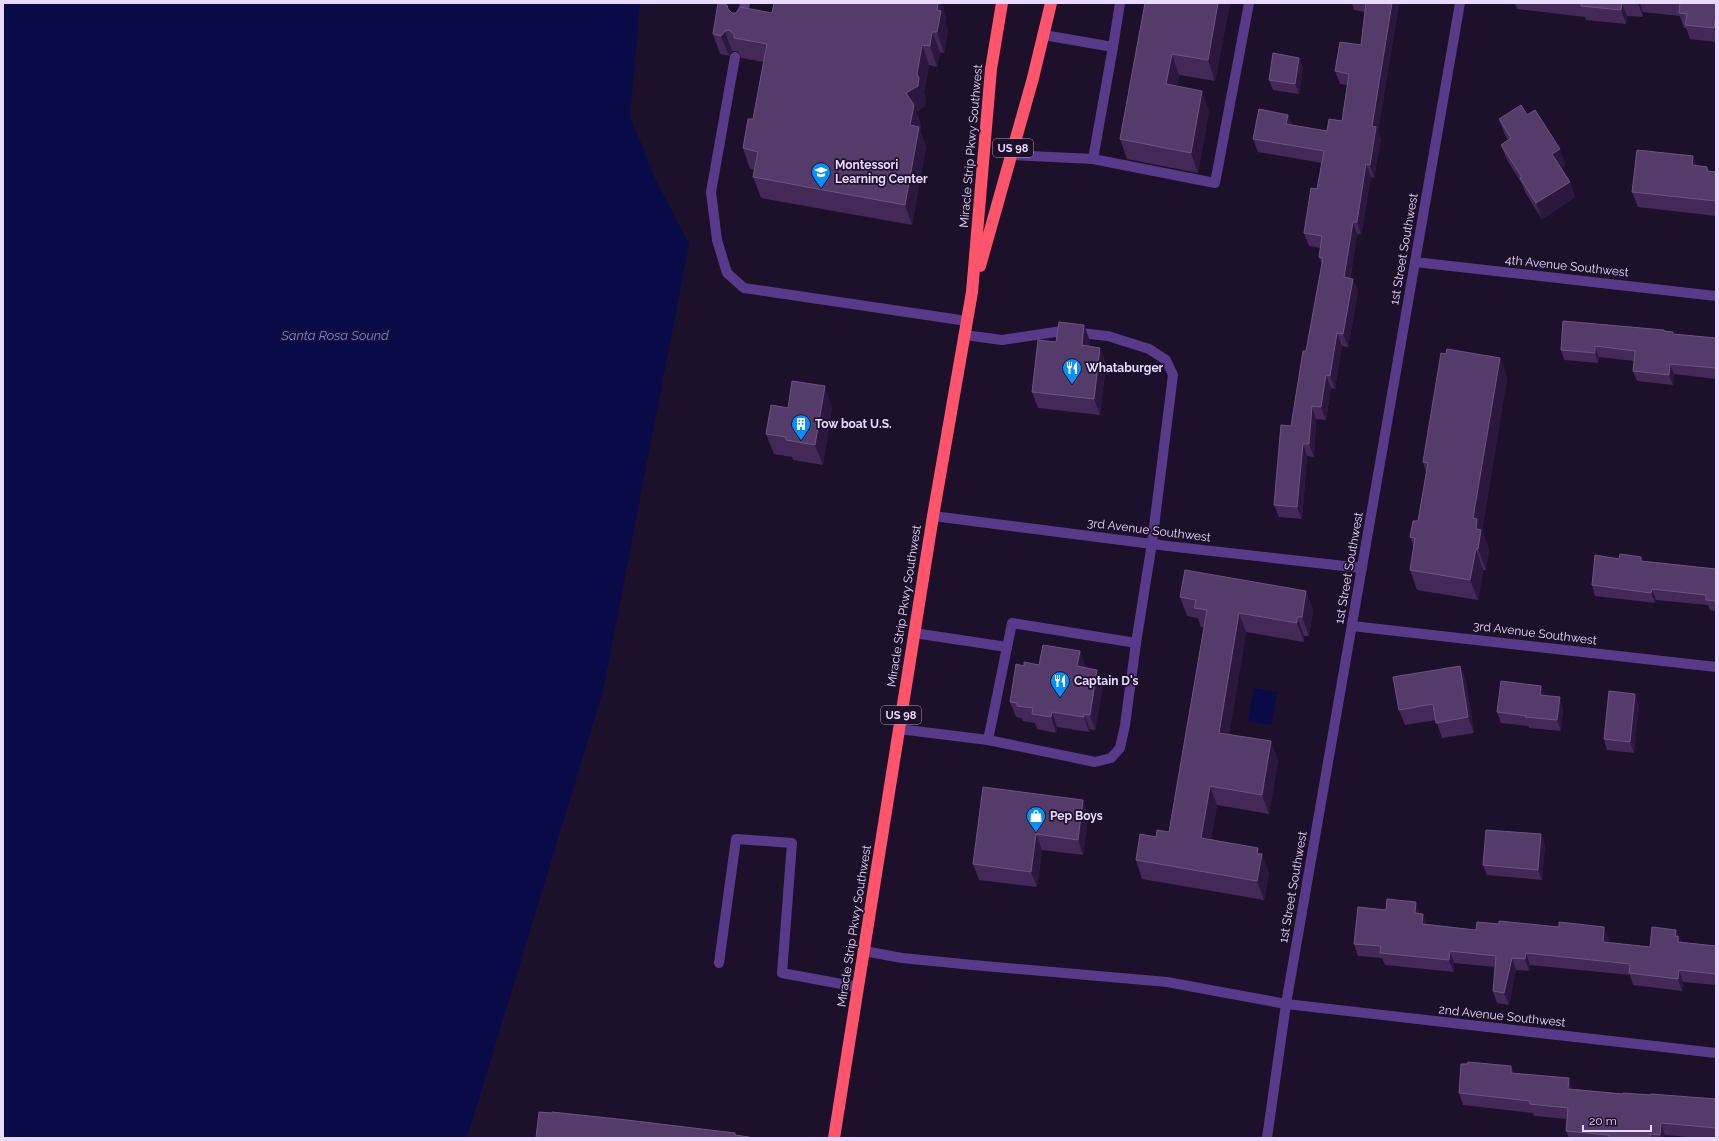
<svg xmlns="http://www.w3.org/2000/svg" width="1719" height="1141" font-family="Raleway,sans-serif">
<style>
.water{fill:#090b49}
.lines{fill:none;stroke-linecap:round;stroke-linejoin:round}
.lane{stroke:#583a8a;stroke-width:10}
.street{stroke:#583a8a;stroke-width:10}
.highway{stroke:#ff546b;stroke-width:12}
.wall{fill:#432858}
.shaded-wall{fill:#2c173e}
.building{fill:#553b6a;stroke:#6c5481}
.labels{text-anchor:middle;stroke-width:3.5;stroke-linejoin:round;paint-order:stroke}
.shield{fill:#1d102a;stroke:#ac9dbf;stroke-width:1}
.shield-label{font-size:11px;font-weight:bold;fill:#ead9ff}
.street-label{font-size:12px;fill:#ead9ff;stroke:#1d102a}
.poi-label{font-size:12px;font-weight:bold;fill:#ead9ff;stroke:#1d102a;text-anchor:start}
.water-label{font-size:13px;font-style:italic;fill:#6784ff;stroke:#1d102a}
</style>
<rect width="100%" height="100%" fill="#1d102a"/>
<!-- water -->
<g class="water">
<path d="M3 3H640L630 116 655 178 689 244 603 691 467 1138H3Z"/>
<path d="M1254 688 1277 692 1271 725 1248 721Z"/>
</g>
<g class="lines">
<!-- lane -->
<g class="lane">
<path d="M742 21 745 3"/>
<path d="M1044 35 1113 47 1120 3"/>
<path d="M735 57 711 192 717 240 727 273 744 288 967 321"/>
<path d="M1011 155 1093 159 1215 183 1249 3"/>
<path d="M1093 159 1113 47"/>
<path d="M914 633 1007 647"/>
<path d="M899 729 988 740 1012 623 1136 643 1152 543 1173 375 1166 360 1149 349 1108 336 1062 331 1002 340 965 335"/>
<path d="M988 740 1095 762 1111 758 1120 748 1125 725 1136 643"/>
<path d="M864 951 902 958 973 965 1167 982 1286 1004"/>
<path d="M719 963 736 839 792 843 782 973 858 987"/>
</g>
<!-- street -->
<g class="street">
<path d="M1415 262 1716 296"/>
<path d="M933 516 1176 547 1362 568"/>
<path d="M1352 626 1716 667"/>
<path d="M1286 1004 1716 1053"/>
<path d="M1267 1138 1286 1004 1460 3"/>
</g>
<!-- highway -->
<g class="highway">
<path d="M980 266 1033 78 1051 3"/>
<path d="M834 1138 933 516 972 292 991 69 1002 3"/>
</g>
</g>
<!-- wall -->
<g class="wall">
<path d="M1145 3H1230L1215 81 1179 75 1177 86 1209 111 1198 173 1127 159 1120 139Z"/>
<path d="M1352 3H1399L1378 132 1381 139 1374 178 1371 177 1361 235 1357 234 1350 279H1353L1358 292 1348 347 1342 346 1335 389 1331 388 1326 420 1316 419 1314 457 1307 456 1302 519 1279 517 1274 505 1291 426 1306 351 1322 265 1319 257 1321 248 1309 246 1304 233 1317 189 1322 163 1258 152 1253 139 1288 115 1292 125 1327 131 1342 121 1347 85 1340 84 1335 71 1361 45 1365 12 1354 10Z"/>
<path d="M1515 3H1716V42L1690 39 1686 28H1684L1680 16 1643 12V17L1627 16 1626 24 1586 20 1585 17 1517 9Z"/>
<path d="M729 11 732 13 946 16 945 23 948 31 944 53 940 52 937 67 929 65 924 93 926 99 925 106 916 112 921 125 920 131 926 147 912 225 761 198 753 177 755 170 750 169 743 148 753 119 763 62 741 58 739 53 737 51H732L729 56 720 54 713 34Z"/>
<path d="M1299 58 1303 68 1299 94 1273 90 1269 80Z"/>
<path d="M1527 115 1566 165 1561 168 1570 182 1575 197 1542 219 1526 194 1522 184 1507 160 1501 145 1508 140 1505 135 1499 119Z"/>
<path d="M1693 156 1696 166 1707 167 1709 171 1716 172V216L1638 207 1632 192Z"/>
<path d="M1664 330 1665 331 1674 334 1716 338V379L1674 374 1673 385 1637 381 1633 371 1634 361 1599 357 1598 363 1564 360 1561 350Z"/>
<path d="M1090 341 1089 346 1106 363 1100 415 1038 408 1032 392 1056 342Z"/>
<path d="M1446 354 1500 358 1507 378 1482 530 1489 550 1486 570H1483L1478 600 1417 590 1410 570 1414 547 1410 537 1418 521 1426 472 1423 462Z"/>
<path d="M832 407 823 465 793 460 792 457 774 454 766 434 788 408Z"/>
<path d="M1619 559 1716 569V611L1710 610 1708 605 1656 600 1655 603 1595 596 1592 585Z"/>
<path d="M1306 591 1313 610 1309 636H1304V642L1246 632 1229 734 1278 760 1269 814 1217 805 1211 839 1262 854 1269 874 1264 900 1142 879 1136 860 1156 837 1169 832 1204 627H1201L1198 618 1187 616 1180 597Z"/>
<path d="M1080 651 1085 666V668L1103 686 1095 730 1090 729 1089 732 1057 727 1056 733 1037 729 1035 723 1023 721 1021 718 1016 717 1010 702 1024 666 1039 665Z"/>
<path d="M1460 666 1466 681 1474 733 1442 738 1436 720 1405 725 1399 710Z"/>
<path d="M1541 686 1545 696 1563 708 1561 731 1529 728V726L1501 723 1497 712Z"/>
<path d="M1639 705 1634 753 1607 750 1604 739Z"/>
<path d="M1083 800 1088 816 1083 855 1042 850 1037 887 979 880 973 864Z"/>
<path d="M1545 845 1542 880 1487 875 1483 865Z"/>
<path d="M1427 924 1476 930 1609 939 1608 942 1650 947 1676 930 1681 942 1716 946V985L1683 982 1682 991 1633 985 1630 975 1530 965 1529 971 1516 970 1509 1005 1497 1003 1493 991 1495 967 1454 963V972L1385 965 1382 958 1358 956 1354 944Z"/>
<path d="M1511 1066 1514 1073 1573 1089 1623 1094 1651 1095 1716 1099V1138H1700L1665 1135V1138H1569L1566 1131 1567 1119 1534 1116 1533 1113 1463 1105 1459 1093Z"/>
</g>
<!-- shaded-wall -->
<g class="shaded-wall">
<path d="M938 3H942L946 16 945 23 948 31 944 53 937 32V10Z"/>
<path d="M1218 3H1230L1215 81 1208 60Z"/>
<path d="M1392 3H1399L1378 132 1381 139 1374 178 1370 165 1372 126Z"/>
<path d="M1622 3 1627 16 1626 24 1621 10Z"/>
<path d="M1638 3H1640L1643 12V17Z"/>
<path d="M1716 14V33L1714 28Z"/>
<path d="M725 31 732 51 729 56 721 36Z"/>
<path d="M932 32 940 52 937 67 930 46Z"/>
<path d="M922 45 929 65 924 93 926 99 925 106 916 112 921 125 920 131 926 147 912 225 905 205 910 125 906 93 917 74Z"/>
<path d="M1172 54 1179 75 1174 104 1166 84Z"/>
<path d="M1299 58 1303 68 1299 94 1295 84Z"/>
<path d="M1202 91 1209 111 1198 173 1191 153Z"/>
<path d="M1288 115 1293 128 1286 124Z"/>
<path d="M1560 149 1566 165 1558 170 1552 154Z"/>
<path d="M1693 156 1698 172 1692 165Z"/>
<path d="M1366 164 1371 177 1361 235 1357 222Z"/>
<path d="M1570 182 1575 197 1542 219 1536 203Z"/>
<path d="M1353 222 1357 234 1349 290 1344 277Z"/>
<path d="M1353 279 1358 292 1348 347 1343 334Z"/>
<path d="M1084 325 1090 341 1088 361 1082 345Z"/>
<path d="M1337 333 1342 346 1335 389 1330 376Z"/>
<path d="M1595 346 1599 357 1598 363 1595 353Z"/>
<path d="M1100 348 1106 363 1100 415 1094 399Z"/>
<path d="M1500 358 1507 378 1482 530 1489 550 1486 570 1478 549 1476 529 1473 518Z"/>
<path d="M1670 364 1674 374 1673 385 1669 375Z"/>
<path d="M1326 375 1331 388 1326 420 1321 407Z"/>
<path d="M825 386 832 407 823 465 815 445Z"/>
<path d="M1312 406 1316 419 1314 457 1309 444Z"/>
<path d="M1303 444 1307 456 1302 519 1297 507Z"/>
<path d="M1476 549 1483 570 1478 600 1470 580Z"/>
<path d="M1652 589 1656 600 1655 603 1651 593Z"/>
<path d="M1306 591 1313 610 1309 636 1302 617Z"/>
<path d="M1239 613 1246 632 1226 752 1219 733Z"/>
<path d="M1297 617 1304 636V642L1297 623Z"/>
<path d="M1080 651 1085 666 1083 681 1077 666Z"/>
<path d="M1460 666 1466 681 1474 733 1468 717Z"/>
<path d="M1097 670 1103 686 1095 730 1090 715Z"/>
<path d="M1541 686 1545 696 1540 695Z"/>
<path d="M1635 694 1639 705 1634 753 1630 742Z"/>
<path d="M1560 697 1563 708 1561 731 1557 720Z"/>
<path d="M1052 712 1057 727 1056 733 1051 717Z"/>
<path d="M1084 714 1090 729 1089 732 1084 717Z"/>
<path d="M1271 741 1278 760 1269 814 1262 795Z"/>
<path d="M1210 786 1217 805 1208 857 1201 838Z"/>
<path d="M1083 800 1088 816 1083 855 1078 840Z"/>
<path d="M1036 834 1042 850 1037 887 1031 872Z"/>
<path d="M1541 834 1545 845 1542 880 1538 870Z"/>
<path d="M1258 848 1261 856 1262 854 1269 874 1264 900 1257 881V854Z"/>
<path d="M1416 902 1420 914 1415 913Z"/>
<path d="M1423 914 1428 926 1422 924Z"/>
<path d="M1604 927 1609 939 1607 954 1603 942Z"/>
<path d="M1676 930 1683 948 1682 954 1675 936Z"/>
<path d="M1450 951 1454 963V972L1449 960Z"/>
<path d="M1526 953 1530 965 1529 971 1525 959Z"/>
<path d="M1512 958 1516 970 1509 1005 1504 993Z"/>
<path d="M1679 970 1683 982 1682 991 1678 979Z"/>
<path d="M1511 1066 1516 1078 1511 1073Z"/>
<path d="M1569 1078 1573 1090 1568 1089Z"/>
<path d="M1661 1123 1665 1135V1138H1661L1660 1135Z"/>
</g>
<!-- building -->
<g class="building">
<path d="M718 3 727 5 728 9 732 13H736L740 7 772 13 774 3H938L937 10 941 11 937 32H932L930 46 922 45 917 74 919 78 918 86 906 93 914 105 910 125 919 127 905 205 753 177 758 152 743 148 748 119H753L767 44 734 38V34L729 30 725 31 721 36 713 34Z"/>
<path d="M1145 3H1218L1208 60 1172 54 1166 84 1202 91 1191 153 1120 139Z"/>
<path d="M1366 3H1392L1372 126 1376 127 1370 165 1366 164 1357 222H1353L1344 277 1353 279 1343 334 1337 333 1330 376 1326 375 1321 407 1312 406 1309 444H1303L1297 507 1274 505 1281 425 1291 426 1303 351H1306L1323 258 1319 257 1322 236 1304 233 1311 188 1317 189 1324 151 1253 139 1259 109 1288 115 1286 124 1327 131 1329 119 1342 121 1349 74 1335 71 1340 42 1361 45Z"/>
<path d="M1581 3H1622L1621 10 1581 6Z"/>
<path d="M1680 3H1716V14L1714 28 1685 25 1687 14 1679 13Z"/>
<path d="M1273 53 1299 58 1295 84 1269 80Z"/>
<path d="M1521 105 1527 115 1535 110 1560 149 1552 154 1570 182 1536 203 1520 178 1522 177 1501 145 1511 138 1499 119Z"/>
<path d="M1637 150 1693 156 1692 165 1707 167V171L1716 172V201L1632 192Z"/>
<path d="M1563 321 1664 330V331L1673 332V334L1716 338V368L1670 364 1669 375 1633 371 1635 351 1595 346V353L1561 350Z"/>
<path d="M1059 322 1084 325 1082 345 1100 348 1094 399 1032 392 1038 340 1056 342Z"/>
<path d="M1447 349 1500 358 1473 518 1477 519 1476 529 1481 530 1478 549H1476L1470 580 1410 570 1415 538 1410 537 1413 521H1418L1428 463 1423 462 1441 353 1446 354Z"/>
<path d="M792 381 825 386 815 445 786 440V437L766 434 771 405 788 408Z"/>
<path d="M1620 554 1641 557V561L1716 569V601L1706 600V595L1652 589 1651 593 1592 585 1595 555 1619 559Z"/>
<path d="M1185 570 1306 591 1302 617H1297V623L1239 613 1219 733 1271 741 1262 795 1210 786 1201 838 1258 848 1257 854H1262L1257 881 1136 860 1140 834 1156 837 1157 830 1169 832 1207 610 1194 608 1196 600 1180 597Z"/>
<path d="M1043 645 1080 651 1077 666 1097 670 1090 715 1084 714V717L1052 712 1051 717 1032 714 1033 708 1017 706V703L1010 702 1016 664 1024 666V662L1039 665Z"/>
<path d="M1460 666 1468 717 1436 723 1433 704 1399 710 1393 677Z"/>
<path d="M1501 681 1541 686 1540 695 1560 697 1557 720 1525 717 1526 716 1497 712Z"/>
<path d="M1609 691 1635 694 1630 742 1604 739Z"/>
<path d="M983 787 1083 800 1078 840 1036 834 1031 872 973 864Z"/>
<path d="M1486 830 1541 834 1538 870 1483 865Z"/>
<path d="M1387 899 1416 902 1415 913 1423 914 1422 924 1476 930 1477 922 1499 924V921L1559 927V922L1604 927 1603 942 1650 947 1652 927 1676 930 1675 936H1678V942L1716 946V974L1679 970 1678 979 1629 973 1630 964 1526 953 1525 959 1512 958 1504 993 1493 991 1496 956 1450 951 1449 960 1380 953 1381 946 1354 944 1358 907 1386 910Z"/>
<path d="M1468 1062 1511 1066V1073L1569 1078 1568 1089 1623 1094V1093L1651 1095V1094L1716 1099V1128L1661 1123 1660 1135 1650 1134V1138H1609V1135L1566 1131 1568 1108 1530 1104V1101L1459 1093 1461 1064H1467Z"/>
<path d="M539 1112 552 1113V1112L627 1120 735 1133V1135L749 1137V1138H536Z"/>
</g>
<!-- icons -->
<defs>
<symbol id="school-pin" viewBox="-11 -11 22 30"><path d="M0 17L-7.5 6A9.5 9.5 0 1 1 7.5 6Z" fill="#0590ff" stroke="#1d102a"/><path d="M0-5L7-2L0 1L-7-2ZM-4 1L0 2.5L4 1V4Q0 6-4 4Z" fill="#fff"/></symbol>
<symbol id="restaurant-pin" viewBox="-11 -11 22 30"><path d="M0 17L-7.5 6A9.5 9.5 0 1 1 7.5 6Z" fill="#0590ff" stroke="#1d102a"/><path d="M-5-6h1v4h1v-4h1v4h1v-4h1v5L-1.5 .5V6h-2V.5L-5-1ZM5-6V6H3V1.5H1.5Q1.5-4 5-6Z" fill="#fff"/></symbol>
<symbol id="building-pin" viewBox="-11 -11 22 30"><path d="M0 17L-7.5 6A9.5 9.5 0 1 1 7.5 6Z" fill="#0590ff" stroke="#1d102a"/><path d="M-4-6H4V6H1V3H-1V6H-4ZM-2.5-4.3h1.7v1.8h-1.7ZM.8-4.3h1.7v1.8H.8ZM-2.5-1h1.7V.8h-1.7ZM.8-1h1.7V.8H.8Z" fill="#fff"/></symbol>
<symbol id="shop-pin" viewBox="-11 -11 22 30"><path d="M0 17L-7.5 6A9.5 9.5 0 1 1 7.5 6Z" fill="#0590ff" stroke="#1d102a"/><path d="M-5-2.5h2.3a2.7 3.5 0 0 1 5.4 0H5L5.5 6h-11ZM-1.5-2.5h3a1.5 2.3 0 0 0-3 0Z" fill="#fff"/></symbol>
</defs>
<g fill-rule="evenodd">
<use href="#school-pin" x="810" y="161" width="22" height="30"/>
<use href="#restaurant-pin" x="1061" y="357" width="22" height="30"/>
<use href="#building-pin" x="790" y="413" width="22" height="30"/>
<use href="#restaurant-pin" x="1049" y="670" width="22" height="30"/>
<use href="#shop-pin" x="1025" y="805" width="22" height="30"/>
</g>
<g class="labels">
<!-- shield labels -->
<g class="shield">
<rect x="993" y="139" width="40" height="18" rx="3"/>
<rect x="881" y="706" width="40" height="18" rx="3"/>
</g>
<g class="shield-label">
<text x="1013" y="152">US 98</text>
<text x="901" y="719">US 98</text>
</g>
<!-- street labels -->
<g class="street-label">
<text transform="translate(971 146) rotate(-85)" y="4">Miracle Strip Pkwy Southwest</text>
<text transform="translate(1404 249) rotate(-80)" y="4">1st Street Southwest</text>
<text transform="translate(1567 266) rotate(6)" y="4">4th Avenue Southwest</text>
<text transform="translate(1149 530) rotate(7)" y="4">3rd Avenue Southwest</text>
<text transform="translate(1349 568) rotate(-80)" y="4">1st Street Southwest</text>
<text transform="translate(904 606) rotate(-81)" y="4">Miracle Strip Pkwy Southwest</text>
<text transform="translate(1535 633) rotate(7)" y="4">3rd Avenue Southwest</text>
<text transform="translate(1293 887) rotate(-80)" y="4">1st Street Southwest</text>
<text transform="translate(854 926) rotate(-81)" y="4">Miracle Strip Pkwy Southwest</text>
<text transform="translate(1502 1016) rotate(6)" y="4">2nd Avenue Southwest</text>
</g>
<!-- poi labels -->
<g class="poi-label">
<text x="835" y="169">Montessori<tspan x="835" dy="14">Learning Center</tspan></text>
<text x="1086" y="372">Whataburger</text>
<text x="815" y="428">Tow boat U.S.</text>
<text x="1074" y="685">Captain D's</text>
<text x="1050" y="820">Pep Boys</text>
</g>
<!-- water labels -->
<g class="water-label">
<text x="335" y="340">Santa Rosa Sound</text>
</g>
</g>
<!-- border -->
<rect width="1719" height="1141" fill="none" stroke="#ead9ff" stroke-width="8"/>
<!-- scale -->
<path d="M1583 1125v6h68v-6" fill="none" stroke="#ead9ff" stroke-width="2"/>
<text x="1589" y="1125" font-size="12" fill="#ead9ff" stroke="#1d102a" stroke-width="3" paint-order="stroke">20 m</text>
</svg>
